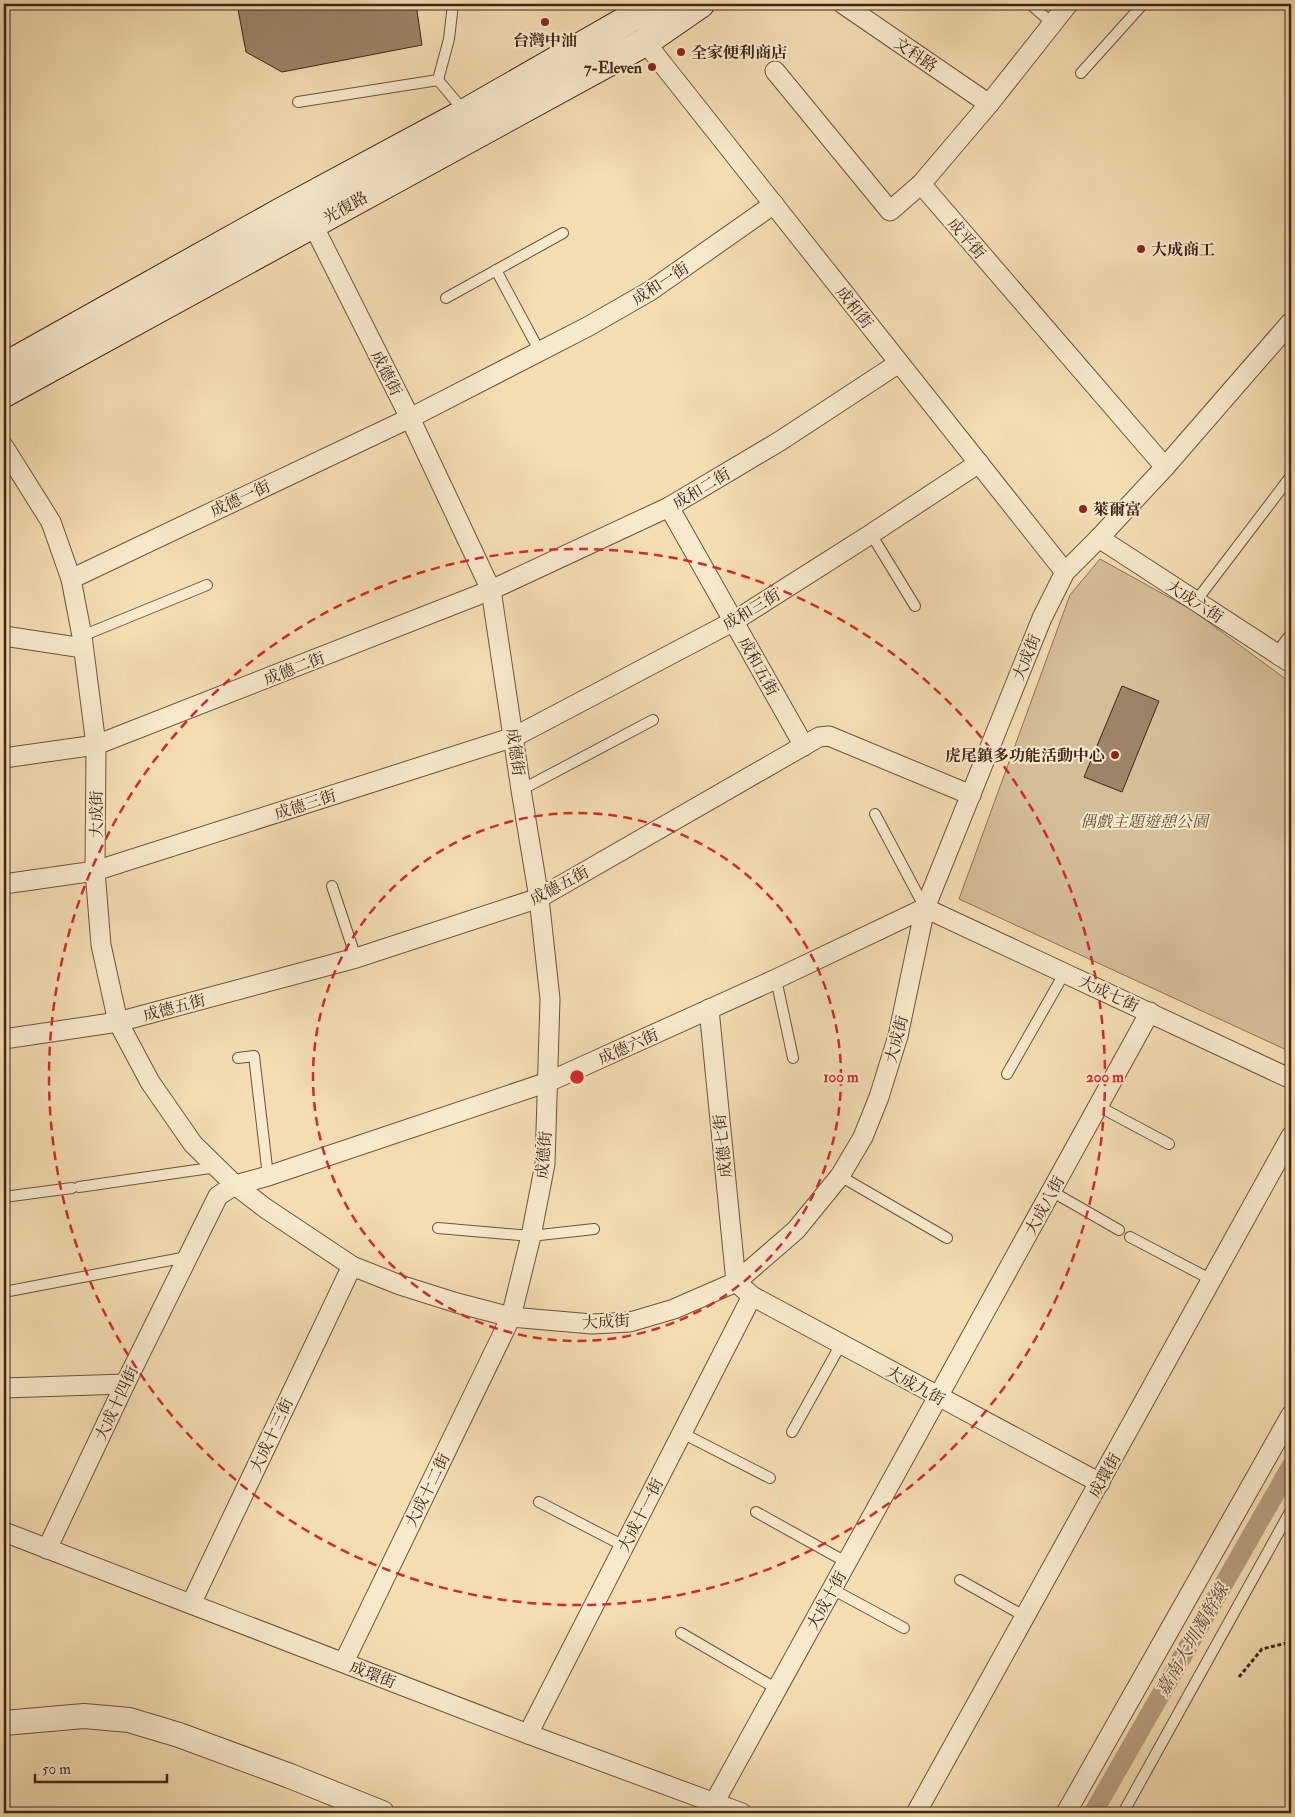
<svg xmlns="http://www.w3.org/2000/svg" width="1295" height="1817" font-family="'IM FELL Double Pica','Noto Serif TC',serif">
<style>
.green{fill:#d5be97;stroke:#8a7158}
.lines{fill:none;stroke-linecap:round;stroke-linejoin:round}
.canal{stroke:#b69e7d;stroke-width:19}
.building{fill:#9d8468;stroke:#402418}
.service-casing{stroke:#6d523e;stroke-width:12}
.minor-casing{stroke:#6d523e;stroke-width:21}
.tertiary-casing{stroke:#6d523e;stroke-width:26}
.secondary-casing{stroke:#402418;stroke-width:30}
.path{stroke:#402418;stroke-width:3;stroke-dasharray:4 2.5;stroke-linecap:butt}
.service{stroke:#f7e9cc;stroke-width:10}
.minor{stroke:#f7e9cc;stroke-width:19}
.tertiary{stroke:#f7e9cc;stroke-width:24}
.secondary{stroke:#f7e9cc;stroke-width:28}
.ring{fill:none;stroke:#d62828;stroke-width:2.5;stroke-dasharray:9 6}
.poi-dot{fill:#8f2418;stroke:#f7e9cc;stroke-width:2}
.labels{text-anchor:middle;stroke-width:4;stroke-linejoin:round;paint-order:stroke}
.poi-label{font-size:16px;font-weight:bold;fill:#402418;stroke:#f7e9cc;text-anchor:start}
.street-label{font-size:16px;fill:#402418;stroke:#f7e9cc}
.park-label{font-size:16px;font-style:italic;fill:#654a38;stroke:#f7e9cc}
.water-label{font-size:18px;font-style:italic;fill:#634936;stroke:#f7e9cc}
.centre{fill:#d62828;stroke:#f7e9cc;stroke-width:2.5}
.ring-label{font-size:15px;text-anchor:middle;font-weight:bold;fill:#d62828;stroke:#f7e9cc;stroke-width:4;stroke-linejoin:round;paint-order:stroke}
</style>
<rect width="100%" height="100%" fill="#f3ddb1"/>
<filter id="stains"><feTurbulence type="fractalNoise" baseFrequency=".004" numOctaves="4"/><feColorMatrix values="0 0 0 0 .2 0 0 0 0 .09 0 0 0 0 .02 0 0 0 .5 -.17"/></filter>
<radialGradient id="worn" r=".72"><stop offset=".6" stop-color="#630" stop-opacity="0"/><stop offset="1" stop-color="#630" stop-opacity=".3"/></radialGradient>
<!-- green -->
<path class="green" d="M1100 559 1192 610 1291 683V1052L959 899 1070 595Z"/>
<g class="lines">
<!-- canal -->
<path class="canal" d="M1093 1813 1291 1466"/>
</g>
<!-- building -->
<g class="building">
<path d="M237 4H416L422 45 282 72 246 52Z"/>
<path d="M1122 686 1159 701 1122 792 1084 777Z"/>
</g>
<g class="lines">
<defs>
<g id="service">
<path d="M1030 4 1052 23"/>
<path d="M1081 73 1143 4"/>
<path d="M438 80 465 112"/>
<path d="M298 102 438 80 449 39 453 4"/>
<path d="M496 270 540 352"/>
<path d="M446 298 563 233"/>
<path d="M871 534 915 606"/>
<path d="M1196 601 1291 476"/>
<path d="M82 636 207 585"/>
<path d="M521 790 653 720"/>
<path d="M875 814 925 908"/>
<path d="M332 886 356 958"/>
<path d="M776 979 793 1058"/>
<path d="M238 1058 254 1056 268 1176"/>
<path d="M1007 1074 1065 972"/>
<path d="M1098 1106 1169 1144"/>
<path d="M840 1176 947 1238"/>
<path d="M79 1187 217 1167"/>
<path d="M1051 1191 1119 1230"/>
<path d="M4 1197 72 1188"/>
<path d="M438 1228 531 1236 594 1229"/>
<path d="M1130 1237 1212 1280"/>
<path d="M4 1292 187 1257"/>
<path d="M792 1432 841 1344"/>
<path d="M682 1433 770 1478"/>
<path d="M539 1502 624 1546"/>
<path d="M756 1512 846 1562"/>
<path d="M960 1580 1024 1616"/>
<path d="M832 1589 904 1628"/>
<path d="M681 1633 777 1689"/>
<path d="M1123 1813 1291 1510"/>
</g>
<g id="minor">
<path d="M843 4 989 104"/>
<path d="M645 42 1065 572"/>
<path d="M775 71 890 211 921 184 989 104 1068 4"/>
<path d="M921 184 1165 467"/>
<path d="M313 225 410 418 491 590 521 790 539 898 550 999 545 1164 531 1236 511 1317 344 1662"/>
<path d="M4 447 51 522 71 579 82 636 96 745 95 871 101 945 118 1022 150 1082 193 1144 235 1185 265 1208 352 1266 400 1285 457 1303 511 1317 592 1324 630 1322 674 1309 736 1282 796 1230 840 1176 863 1137 879 1097 898 1036 925 908 1042 618 1065 572 1099 538 1165 467 1291 322"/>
<path d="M669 507 804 746"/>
<path d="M1099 538 1291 663"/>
<path d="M71 579 410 418 589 326 650 291 774 204"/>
<path d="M4 636 83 648"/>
<path d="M1280 656 1291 641"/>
<path d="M4 758 96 745 491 590 669 507 780 441 899 363"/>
<path d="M4 884 95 871 514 737 734 621 871 534 979 463"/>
<path d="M709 1009 736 1282 752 1296 1100 1483"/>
<path d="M4 1039 118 1022 356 958 539 898 819 737 829 736 971 795"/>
<path d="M4 1388 125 1384"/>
<path d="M4 1532 528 1734 742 1813"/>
<path d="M47 1549 125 1384 218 1196 235 1185 268 1176 548 1082 776 979 925 908 1291 1079"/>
<path d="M191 1604 352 1266"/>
<path d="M528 1734 752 1296"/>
<path d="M714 1803 1150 1012"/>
<path d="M916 1813 1291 1136"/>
<path d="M1066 1813 1291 1415"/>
</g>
<g id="tertiary">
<path d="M652 32 674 4"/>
<path d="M4 1723 84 1716 129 1720 179 1735 290 1776 382 1813"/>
</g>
<g id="secondary">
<path d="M4 367 283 211 465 113 655 4"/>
<path d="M4 393 645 42 700 4"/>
</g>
</defs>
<!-- service casing -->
<use href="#service" class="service-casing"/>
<!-- minor casing -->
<use href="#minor" class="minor-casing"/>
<!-- tertiary casing -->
<use href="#tertiary" class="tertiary-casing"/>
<!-- secondary casing -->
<use href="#secondary" class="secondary-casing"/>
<!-- path -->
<path class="path" d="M1239 1677 1262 1649 1291 1642"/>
<!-- service -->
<use href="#service" class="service"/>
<!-- minor -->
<use href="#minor" class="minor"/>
<!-- tertiary -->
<use href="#tertiary" class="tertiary"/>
<!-- secondary -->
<use href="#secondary" class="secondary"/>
</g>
<!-- distance rings -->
<g class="ring">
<circle cx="577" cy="1077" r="264"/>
<circle cx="577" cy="1077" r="528"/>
</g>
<!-- markers -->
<g class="poi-dot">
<circle cx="545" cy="22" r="5"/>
<circle cx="681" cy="52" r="5"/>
<circle cx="652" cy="67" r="5"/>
<circle cx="1141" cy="249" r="5"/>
<circle cx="1083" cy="509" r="5"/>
<circle cx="1115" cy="755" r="5"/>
</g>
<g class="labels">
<!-- poi labels -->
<g class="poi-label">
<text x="545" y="46" text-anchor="middle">台灣中油</text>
<text x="691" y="58">全家便利商店</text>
<text x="642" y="73" text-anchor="end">7-Eleven</text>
<text x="1151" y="255">大成商工</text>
<text x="1093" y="515">萊爾富</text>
<text x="1105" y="761" text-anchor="end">虎尾鎮多功能活動中心</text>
</g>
<!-- street labels -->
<g class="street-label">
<text transform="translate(916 54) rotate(34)" y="6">文科路</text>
<text transform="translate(345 207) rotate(-29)" y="6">光復路</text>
<text transform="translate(967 238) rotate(49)" y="6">成平街</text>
<text transform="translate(660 283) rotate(-33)" y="6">成和一街</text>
<text transform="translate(855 307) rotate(52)" y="6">成和街</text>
<text transform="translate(387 373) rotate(63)" y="6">成德街</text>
<text transform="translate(701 488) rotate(-31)" y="6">成和二街</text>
<text transform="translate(240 498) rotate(-25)" y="6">成德一街</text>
<text transform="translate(1195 601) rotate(33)" y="6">大成六街</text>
<text transform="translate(751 609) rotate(-31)" y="6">成和三街</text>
<text transform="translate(1026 657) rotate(-68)" y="6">大成街</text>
<text transform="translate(759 666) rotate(61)" y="6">成和五街</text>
<text transform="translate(294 668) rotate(-21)" y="6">成德二街</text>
<text transform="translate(516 752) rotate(82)" y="6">成德街</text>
<text transform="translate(305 804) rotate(-18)" y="6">成德三街</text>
<text transform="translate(96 814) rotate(-90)" y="6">大成街</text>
<text transform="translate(559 885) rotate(-28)" y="6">成德五街</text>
<text transform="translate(1109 993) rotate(25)" y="6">大成七街</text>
<text transform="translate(174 1007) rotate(-15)" y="6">成德五街</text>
<text transform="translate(896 1039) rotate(-75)" y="6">大成街</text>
<text transform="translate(628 1046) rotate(-24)" y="6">成德六街</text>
<text transform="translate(722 1146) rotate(-96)" y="6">成德七街</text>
<text transform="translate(543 1155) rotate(-85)" y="6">成德街</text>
<text transform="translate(1044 1205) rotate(-61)" y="6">大成八街</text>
<text transform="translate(606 1321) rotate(-3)" y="6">大成街</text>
<text transform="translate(916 1385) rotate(29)" y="6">大成九街</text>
<text transform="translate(116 1403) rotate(-65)" y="6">大成十四街</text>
<text transform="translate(271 1435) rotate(-65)" y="6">大成十三街</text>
<text transform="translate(1104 1475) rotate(-61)" y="6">成環街</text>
<text transform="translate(427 1490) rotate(-64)" y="6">大成十二街</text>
<text transform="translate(640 1515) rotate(-63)" y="6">大成十一街</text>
<text transform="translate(826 1600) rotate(-61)" y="6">大成十街</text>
<text transform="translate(373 1674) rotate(21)" y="6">成環街</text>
</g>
<!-- park labels -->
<g class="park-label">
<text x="1144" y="827">偶戲主題遊憩公園</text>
</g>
<!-- water labels -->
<g class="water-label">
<text transform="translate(1192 1640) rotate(-60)" y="6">嘉南大圳濁幹線</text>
</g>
</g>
<circle cx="577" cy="1077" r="8" class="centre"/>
<g class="ring-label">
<text x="841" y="1082">100 m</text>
<text x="1105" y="1082">200 m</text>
</g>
<!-- margin -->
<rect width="1295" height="1817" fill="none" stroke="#f3ddb1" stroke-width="20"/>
<rect x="5" y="5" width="1285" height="1807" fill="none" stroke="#402418" stroke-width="2.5"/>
<rect x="10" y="10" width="1275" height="1797" fill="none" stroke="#402418"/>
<!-- scale -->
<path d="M35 1774v8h132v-8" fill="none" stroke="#402418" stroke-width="2.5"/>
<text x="42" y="1774" font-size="15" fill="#402418" stroke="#f7e9cc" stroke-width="4" paint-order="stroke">50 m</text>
<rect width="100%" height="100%" filter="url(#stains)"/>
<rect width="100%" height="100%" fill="url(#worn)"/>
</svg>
